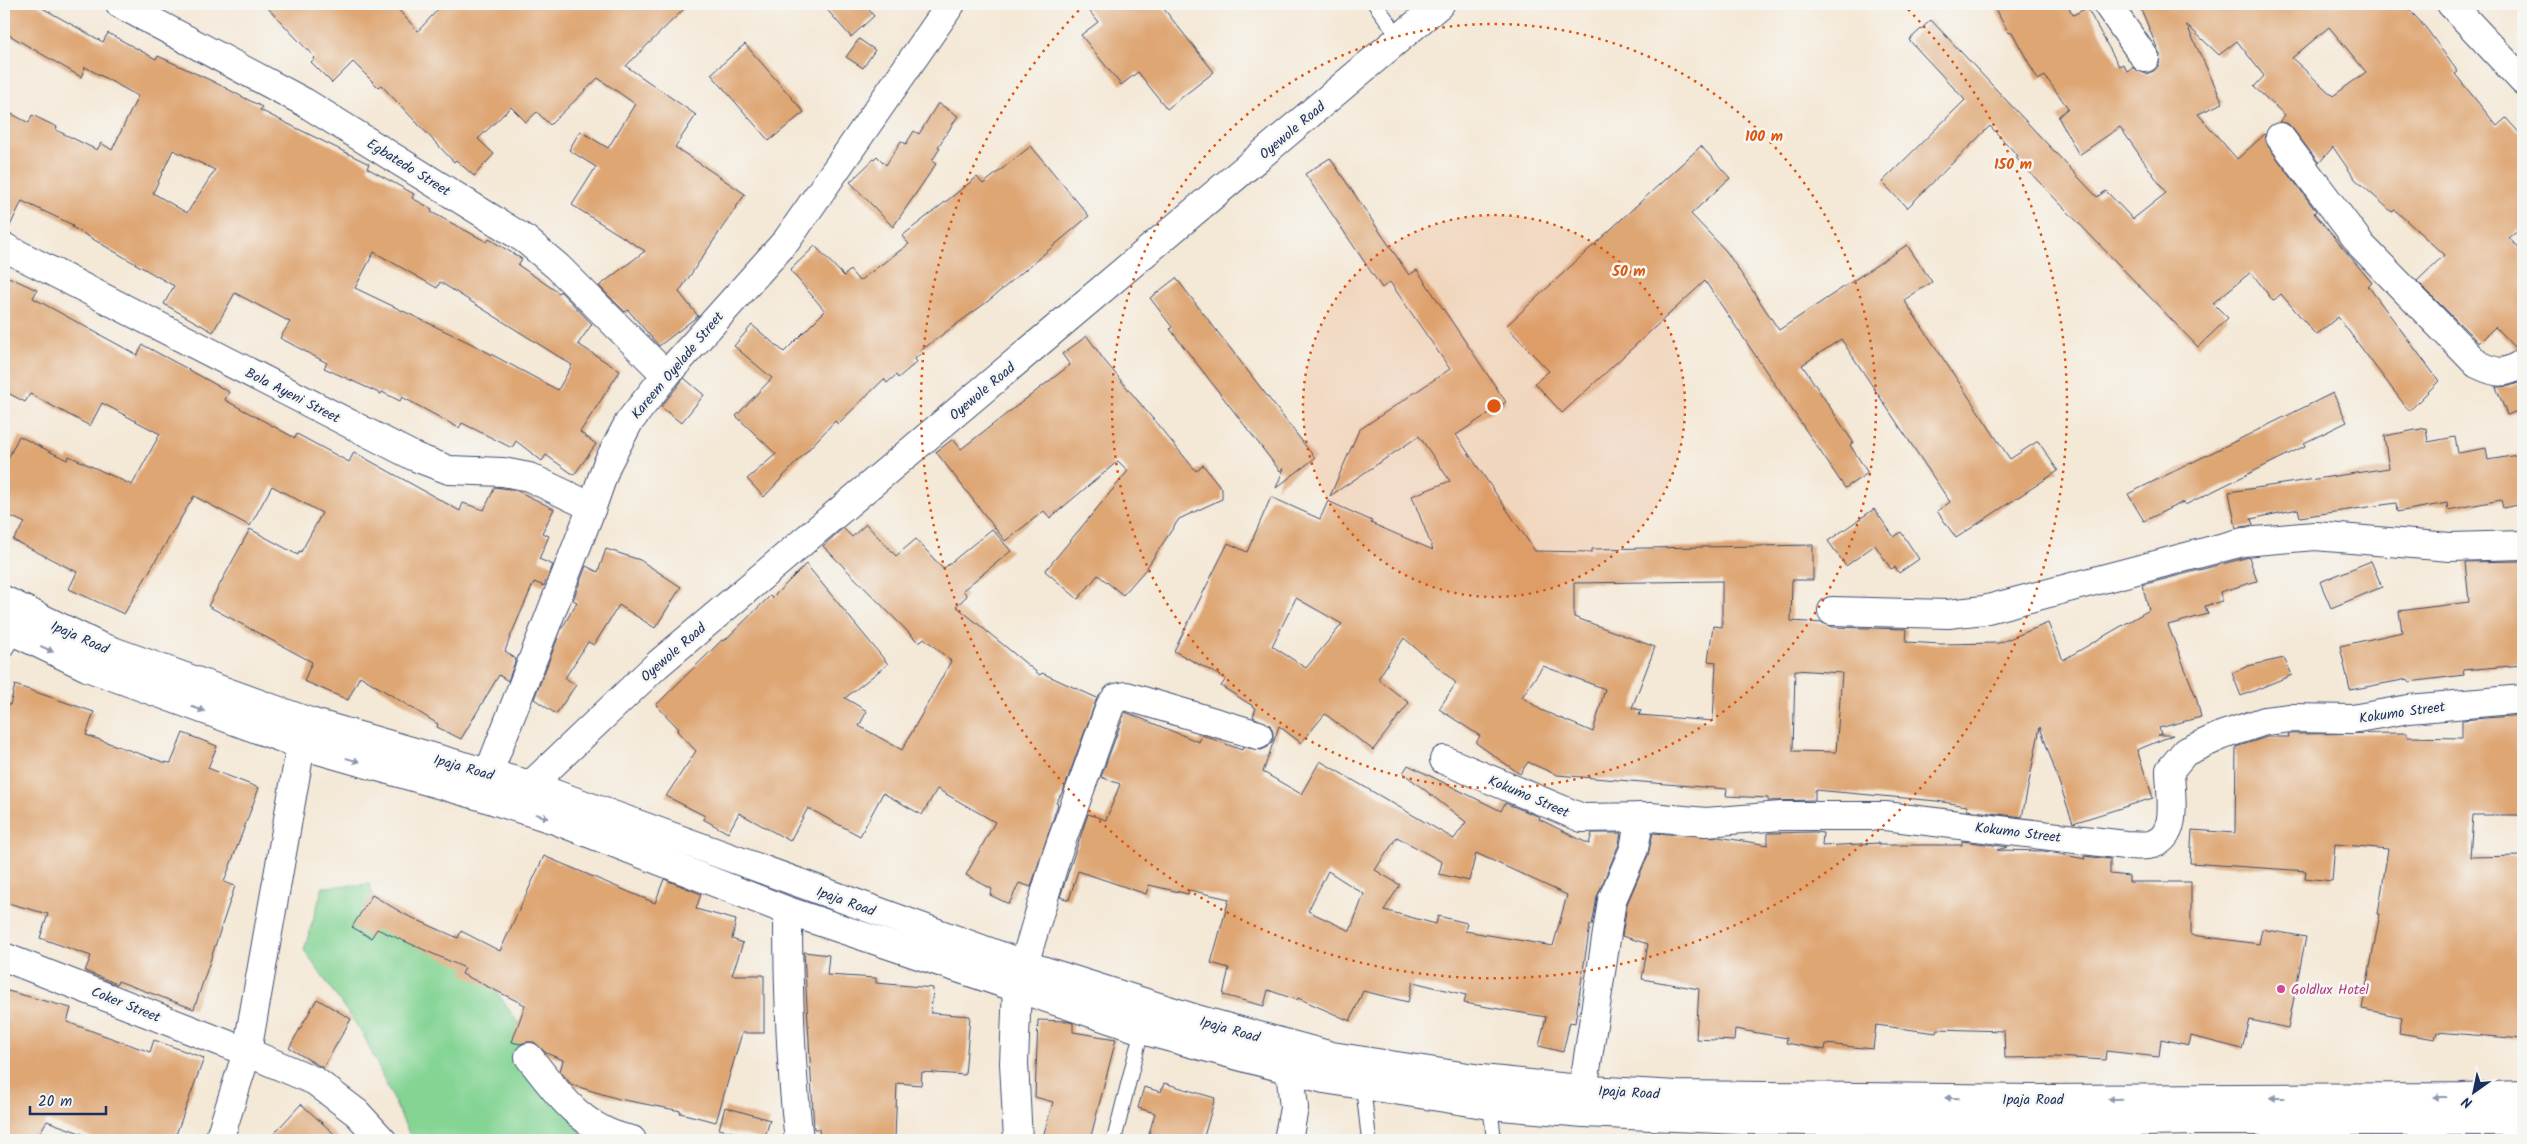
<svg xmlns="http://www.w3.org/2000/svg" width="2527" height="1144" font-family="Kalam,sans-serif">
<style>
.green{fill:#84d494;stroke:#508279}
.building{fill:#dea673;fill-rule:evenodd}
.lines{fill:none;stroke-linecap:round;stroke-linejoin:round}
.lane-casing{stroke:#3c4b70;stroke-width:16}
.street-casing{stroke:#3c4b70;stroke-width:30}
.secondary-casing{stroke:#3c4b70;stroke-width:30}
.lane{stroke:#fff;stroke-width:14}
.street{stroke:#fff;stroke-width:28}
.secondary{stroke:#fff;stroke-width:28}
.oneway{fill:#8d97ae}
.ring{fill:none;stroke:#de5710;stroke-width:2.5;stroke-dasharray:2.5 5}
.hotel-dot{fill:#d1479c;stroke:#f6f6f2;stroke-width:2}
.labels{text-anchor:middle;stroke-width:5;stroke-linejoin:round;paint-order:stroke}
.street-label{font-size:14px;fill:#1b2f5e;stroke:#f6f6f2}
.hotel-label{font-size:14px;fill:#b23c85;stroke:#f6f6f2;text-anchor:start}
.centre{fill:#de5710;stroke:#f6f6f2;stroke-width:2.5}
.ring-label{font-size:15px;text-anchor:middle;font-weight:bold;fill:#de5710;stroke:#f6f6f2;stroke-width:5;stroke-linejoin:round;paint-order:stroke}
</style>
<rect width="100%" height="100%" fill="#f6f6f2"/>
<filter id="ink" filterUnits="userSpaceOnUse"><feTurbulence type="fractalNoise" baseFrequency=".02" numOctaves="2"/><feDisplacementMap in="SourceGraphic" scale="10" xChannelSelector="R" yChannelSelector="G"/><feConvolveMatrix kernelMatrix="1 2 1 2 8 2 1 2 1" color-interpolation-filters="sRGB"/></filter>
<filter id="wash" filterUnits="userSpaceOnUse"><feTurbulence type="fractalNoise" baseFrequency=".0096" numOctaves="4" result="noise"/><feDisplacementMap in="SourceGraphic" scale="20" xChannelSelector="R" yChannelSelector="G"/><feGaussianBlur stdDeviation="1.12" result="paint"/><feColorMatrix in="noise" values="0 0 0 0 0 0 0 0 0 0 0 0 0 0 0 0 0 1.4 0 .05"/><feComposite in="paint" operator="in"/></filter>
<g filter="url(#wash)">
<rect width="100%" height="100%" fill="#f4e8d6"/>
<!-- green -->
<path class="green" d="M369 884 383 926 477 964 580 1111V1140H412L364 1036 304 950 323 887Z"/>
<g id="blocks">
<!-- building -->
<g class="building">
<path d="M4 4H35L103 42 108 33 156 59 158 56 212 81 262 107 260 110 369 164 367 168 414 194 412 198 432 209 431 212 487 242 489 239 522 259 518 265 559 293 560 291 592 324 578 344 620 371 580 432 596 444 574 475 546 455 542 461 516 441 512 448 462 423 459 428 402 397 400 401 382 392 381 394 324 368 327 363 280 338 290 322 235 293 213 332 164 304 174 286 72 227 73 225 22 201 7 232 4 231V110L29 123 32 115 57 127 56 130 97 150 101 143 112 150 138 96 85 67 81 77 4 32ZM173 150 215 170 187 213 153 193ZM374 252 437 288 440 282 572 365 558 390 472 344 355 288Z"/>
<path d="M264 4H393L418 31 443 4H689L626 66 696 115 675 147 745 194 679 292 698 316 659 346 628 310 625 312 599 286 645 251 572 205 596 167 569 150 580 131 608 148 635 104 598 78 550 125 537 112 526 122 511 107 478 139 494 154 474 176 456 160 454 162 381 85 378 87 353 62 332 83 311 62 315 58Z"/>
<path d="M822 4H864L874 16 851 37Z"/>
<path d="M1084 4H1160L1214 72 1167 109 1138 72 1121 85 1081 35 1098 22Z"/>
<path d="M1992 4H2067L2073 15 2087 8 2119 66 2123 64 2127 71 2133 68 2146 74 2154 71 2159 65 2160 55 2139 4H2404L2426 28 2458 72 2455 74 2497 126 2506 118 2523 137V227L2509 238 2523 253V347L2516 349 2495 327 2479 343 2417 281 2444 255 2395 210 2392 212 2355 179 2333 147 2319 163 2292 128 2287 123 2279 122 2285 115 2254 87 2264 76 2237 41 2219 55 2186 24 2223 103 2198 114 2237 159 2265 134 2268 146 2316 211 2314 213 2372 283 2368 286 2439 381 2409 411 2338 317 2316 335 2281 294 2273 301 2251 272 2213 303 2228 318 2198 347 2016 158 2018 156 1990 126 1907 208 1882 182 1965 100 1909 40 1931 20 2097 197 2106 191 2133 219 2166 193 2120 127 2079 155 2058 117 2068 108 2045 76 2038 80 2012 32 2009 33ZM2329 27 2366 72 2333 96 2292 58Z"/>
<path d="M859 39 875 50 863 68 846 57Z"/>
<path d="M745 44 804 112 769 141 711 74Z"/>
<path d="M938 103 958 116 938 147 940 148 932 161 936 164 893 227 850 182 877 156 886 165 901 141 906 144 914 131 919 134Z"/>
<path d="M1031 146 1089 216 987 302 920 351 921 353 915 359 917 362 898 378 896 375 887 383 884 379 838 424 835 421 764 497 747 479 776 454 736 416 772 378 734 346 752 325 784 352 825 311 790 270 815 246 844 276 850 270 859 281 909 244 902 236 977 177 983 184Z"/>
<path d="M1701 146 1730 178 1691 214 1726 251 1779 330 1907 245 1932 282 1904 300 2010 459 2038 441 2058 471 1956 538 1937 511 1950 502 1841 339 1802 365 1853 442 1850 445 1868 473 1845 488 1705 281 1562 413 1535 383 1549 371 1506 326Z"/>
<path d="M1330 158 1409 275 1417 270 1506 402 1456 435 1535 551 1592 552V549L1813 545V580H1792L1791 621 1823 623 1832 627 1907 629 1906 642 1940 644 1999 643 2048 623 2063 660 2149 610 2142 585 2249 557 2257 581 2220 592 2222 601 2205 606 2208 614 2168 625 2196 697 2201 717 2159 728 2161 734 2158 735H2173L2137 750 2153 798 2073 823 2040 727 2022 817 1967 810V806L1937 801 1815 790V800L1768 801V798L1726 796 1727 789 1557 775 1528 762 1520 774 1476 743 1480 736 1439 709 1456 683 1404 638 1378 679 1409 703 1373 750 1325 714 1301 743 1279 726 1263 772 1301 794 1320 761 1454 839 1466 822 1403 773 1408 765 1501 811 1505 803 1540 817 1539 819 1589 844 1592 833H1621L1619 844 1597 897 1592 925H1590L1575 1023 1570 1022 1563 1052 1539 1046 1546 1017 1464 1003 1466 995 1413 982 1408 1002 1363 991 1350 1021 1298 998 1297 1000 1268 990 1264 1006 1223 995 1229 968 1211 963 1229 899 1189 890 1188 894 1149 885 1146 894 1078 871 1069 900 1060 897 1088 814 1106 820 1120 784 1101 777 1125 712 1199 742 1202 735 1242 750 1243 747 1261 750 1268 747 1273 740V732L1270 725 1253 717 1256 708 1221 686 1226 679 1174 651 1228 543 1247 552 1271 497 1320 519 1328 501 1372 521 1371 523 1433 550 1412 496 1450 481 1419 436 1330 496 1359 430 1450 369 1390 282 1382 288 1305 174ZM1722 581V627L1713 626 1708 661 1716 662 1713 721 1639 715 1641 710 1632 708 1655 647 1574 617V583ZM1296 598 1342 624 1306 668 1272 646ZM1543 666 1605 689 1593 732 1541 710 1522 697ZM1795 670 1842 673 1836 752 1793 751ZM1397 837 1442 862 1439 874 1469 881 1476 853 1567 895 1553 946 1465 931 1467 923 1438 916 1436 924 1384 910 1400 885 1375 870ZM1328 871 1364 894 1350 931 1308 911Z"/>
<path d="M4 275 37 290 33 298 137 355 143 345 184 367 229 392 225 400 295 438 297 434 349 462 354 452 460 511 463 503 484 510 495 487 516 490 554 509 542 533 549 536 539 559 553 565 544 586 534 582 511 635 505 651 516 659 508 681 499 675 461 739 437 727 438 724 360 676 348 700 304 681 312 662 208 606 250 529 298 555 299 551 301 552 322 513 272 486 250 526 194 496 124 614 69 589 77 572 13 540 25 523 4 513V467L19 436 67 460 69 456 132 485 160 434 102 403 90 426 30 394 25 402 4 391Z"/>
<path d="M1176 278 1315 458 1276 488 1284 468 1280 471 1170 329 1172 327 1150 298Z"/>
<path d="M1087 336 1104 360 1196 471 1203 465 1222 489V499L1179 519 1146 569 1123 595 1098 575 1078 599 1045 571 1128 471 1118 461 1050 518 1044 511 1005 541 936 452 953 439 961 449 1070 365 1062 354Z"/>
<path d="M684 378 704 395 681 423 661 407Z"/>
<path d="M2523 381V409L2507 415 2496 387 2510 386Z"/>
<path d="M2333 393 2347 422 2304 443 2305 446 2185 505 2183 502 2144 521 2128 494Z"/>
<path d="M2426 428 2428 442 2455 437 2458 453 2486 448 2488 460 2523 454V504L2503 508 2501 500 2448 510 2447 503 2397 512 2396 503 2300 517 2298 509 2251 519 2253 525 2236 528 2229 492 2389 468 2384 436Z"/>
<path d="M1874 509 1894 537 1901 532 1919 559 1899 573 1895 567 1891 569 1875 545 1846 566 1828 541Z"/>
<path d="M866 524 896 556 916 539 943 569 992 529 1011 551 963 590 967 596 956 606 1040 675 1042 673 1097 698 1064 789 1056 803 1058 804 1031 887 1019 883 1009 904 990 895 992 889 966 875 995 822 937 789 922 815 883 793 860 836 808 808 790 841 739 813 728 833 703 819 705 816 666 796 696 751 677 731 679 729 656 705 722 640 724 641 770 596 772 598 806 564 888 664 845 698 867 711 859 726 902 750 951 661 924 638 919 643 823 546 843 528 852 537Z"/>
<path d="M606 549 640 560 681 587 655 628 619 605 594 645 588 642 565 678 576 685 556 714 534 699 561 630 577 602 573 600 586 566 598 572Z"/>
<path d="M2371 561 2382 587 2331 608 2320 582Z"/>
<path d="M2523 561V665L2463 670 2464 675 2409 682 2408 679 2350 690 2340 646 2402 632 2399 611 2469 602 2465 562Z"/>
<path d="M2284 658 2292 675 2241 696 2232 673 2248 666Z"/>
<path d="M15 685 94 712 86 735 163 762 171 763 183 733 217 746 208 768 259 788 224 882 235 886 194 1009 118 981 117 984 85 971 91 956 40 938 48 914 4 902V703L10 705Z"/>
<path d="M2523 715V815H2473L2470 857 2523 856V1039L2437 1032 2435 1039 2399 1033 2402 1017 2362 1009 2380 914H2378L2388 849 2335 844 2332 881 2305 878 2306 871 2190 863 2192 830 2235 833 2236 747 2267 737H2289L2288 734H2291L2407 733V737L2462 738V720Z"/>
<path d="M1815 832 1823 833 1822 846 1879 843V845H1962V841L2008 847 1997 850 2044 851 2085 859 2084 856 2110 859V874L2129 876V882H2191V935L2259 944 2262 929 2306 937 2288 1028 2250 1020 2242 1049 2191 1036 2189 1045 2161 1039 2159 1057 2106 1051 2105 1060 2056 1057 2005 1058 2004 1031 1937 1029 1936 1033 1876 1025 1873 1049 1826 1044 1825 1050 1786 1043 1787 1038 1735 1029 1734 1041 1696 1039 1699 989 1642 979 1648 944 1622 936 1627 904 1648 855 1653 833 1718 837 1768 845V833Z"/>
<path d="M544 856 655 903 664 879 701 894 696 909 736 920 732 939 743 943 732 975H764V1033H742L716 1122 680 1113 681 1111 619 1099 572 1085 560 1071 563 1060 546 1053 534 1042H527L520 1044 512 1042 525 1005 462 974 465 968 377 929 371 938 352 927 372 895 406 915 458 938 461 931 500 951Z"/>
<path d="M804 952 829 955 827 975 876 978V983L933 988 931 1013 970 1016 965 1075 922 1072 921 1085 897 1083 895 1140H820L819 1129H814Z"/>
<path d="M4 990 71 1008 67 1022 150 1052 154 1040 204 1058 174 1140H99L47 1121 35 1140H4Z"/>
<path d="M317 999 351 1019 323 1068 289 1048Z"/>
<path d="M1038 1020 1065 1021 1073 1023V1032L1116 1039 1090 1140H1042L1053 1102 1035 1097Z"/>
<path d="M1164 1083 1215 1098 1203 1140H1160L1148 1137 1155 1113 1138 1108 1144 1087 1161 1092Z"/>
<path d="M301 1104 341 1140H268Z"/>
<path d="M725 1107 770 1120 764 1140 719 1129Z"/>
</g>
</g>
</g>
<g filter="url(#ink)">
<use href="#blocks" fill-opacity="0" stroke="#3c4b70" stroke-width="1"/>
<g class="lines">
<defs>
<g id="lane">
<path d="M1375 4 1401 39"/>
<path d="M4 652 18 629"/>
<path d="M1363 1086 1369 1140"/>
<path d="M1490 1105 1494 1140"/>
<path d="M1114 1140 1143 1025"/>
<path d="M1829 1140V1118"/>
</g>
<g id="street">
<path d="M120 4 304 102 526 240 558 267 666 375"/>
<path d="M2107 4 2145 58"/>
<path d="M2451 4 2523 81"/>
<path d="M2280 137 2362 246 2477 364C2498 374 2504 375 2523 363"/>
<path d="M4 247 415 457 449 470 503 472 529 477 592 507"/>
<path d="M1832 611 1948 614 1984 610 2243 542 2315 536 2450 547 2523 545"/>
<path d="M1444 760 1582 818 1651 817 1706 822 1781 816H1885L2125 845C2134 845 2145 847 2153 844 2180 835 2170 793 2170 770L2185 752 2223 735 2265 721 2290 718 2352 719 2409 709 2523 699"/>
<path d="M480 795 592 507 607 464 629 422 666 375 787 240 951 4"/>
<path d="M515 800 657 665 1440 4"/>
<path d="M788 911C788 988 790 1064 799 1140"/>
<path d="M4 957 247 1052 315 1081 357 1113 382 1140"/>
<path d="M529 1057C558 1094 583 1131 632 1140"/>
<path d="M1583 1090 1612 900 1634 849 1640 817"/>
<path d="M219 1140 247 1052 301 745 310 722"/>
<path d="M1018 1140 1014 1063 1017 988 1057 854 1110 706 1116 698 1126 696 1258 735"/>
<path d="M1288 1140 1294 1108 1290 1070"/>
</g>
<g id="secondary">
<path d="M4 600 99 646 310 722 530 785 1023 964 1200 1020 1332 1056 1481 1079 1590 1090 1676 1095 2036 1099 2462 1097 2523 1095"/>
<path d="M4 627 87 667 301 745 480 796 555 820 788 911 1142 1030 1324 1079 1490 1105 1584 1113 1741 1120 2037 1124 2198 1121H2523"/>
</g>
</defs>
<!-- lane casing -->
<use href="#lane" class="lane-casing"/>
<!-- street casing -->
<use href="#street" class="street-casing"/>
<!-- secondary casing -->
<use href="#secondary" class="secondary-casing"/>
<!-- lane -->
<use href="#lane" class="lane"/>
<!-- street -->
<use href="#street" class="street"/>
<!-- secondary -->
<use href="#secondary" class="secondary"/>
</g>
<!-- one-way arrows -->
<defs><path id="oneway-solid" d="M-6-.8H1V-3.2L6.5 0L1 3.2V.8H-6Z" transform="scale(1.25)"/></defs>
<g class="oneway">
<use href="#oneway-solid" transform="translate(47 649) rotate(25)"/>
<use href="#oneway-solid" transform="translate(198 709) rotate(19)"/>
<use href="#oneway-solid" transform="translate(353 760) rotate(16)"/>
<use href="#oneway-solid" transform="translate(542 816) rotate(18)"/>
<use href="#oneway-solid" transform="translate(2440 1097) rotate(180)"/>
<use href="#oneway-solid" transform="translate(1952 1098) rotate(-179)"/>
<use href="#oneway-solid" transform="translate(2277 1098) rotate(180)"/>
<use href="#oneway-solid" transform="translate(2115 1099) rotate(179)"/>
</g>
</g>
<!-- distance rings -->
<circle cx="1494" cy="406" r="191" fill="#de5710" fill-opacity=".12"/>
<g class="ring">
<circle cx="1494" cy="406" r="191"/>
<circle cx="1494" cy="406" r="382"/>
<path d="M1903 4A573 573 0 1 1 1085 4"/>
</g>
<!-- markers -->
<circle class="hotel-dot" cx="2281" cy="989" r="5"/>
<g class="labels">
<!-- street labels -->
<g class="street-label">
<text transform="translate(1292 130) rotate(-40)" y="5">Oyewole Road</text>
<text transform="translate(409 167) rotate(32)" y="5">Egbatedo Street</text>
<text transform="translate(677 365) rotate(-50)" y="5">Kareem Oyelade Street</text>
<text transform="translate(982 391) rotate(-40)" y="5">Oyewole Road</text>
<text transform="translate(293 395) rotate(27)" y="5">Bola Ayeni Street</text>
<text transform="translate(80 637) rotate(24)" y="5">Ipaja Road</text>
<text transform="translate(673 652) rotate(-41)" y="5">Oyewole Road</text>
<text transform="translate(2402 712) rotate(-8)" y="5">Kokumo Street</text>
<text transform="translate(464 767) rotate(16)" y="5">Ipaja Road</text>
<text transform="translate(1529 796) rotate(23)" y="5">Kokumo Street</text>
<text transform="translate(2018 832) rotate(7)" y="5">Kokumo Street</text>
<text transform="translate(846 901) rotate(20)" y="5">Ipaja Road</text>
<text transform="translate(126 1004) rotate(22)" y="5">Coker Street</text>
<text transform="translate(1230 1029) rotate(16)" y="5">Ipaja Road</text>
<text transform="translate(1629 1092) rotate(3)" y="5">Ipaja Road</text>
<text x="2033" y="1104">Ipaja Road</text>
</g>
<!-- hotel labels -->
<g class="hotel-label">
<text x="2291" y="994">Goldlux Hotel</text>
</g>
</g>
<circle cx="1494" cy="406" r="8" class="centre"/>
<g class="ring-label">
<text x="1764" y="141">100 m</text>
<text x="2013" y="169">150 m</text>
<text x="1629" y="276">50 m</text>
</g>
<!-- margin -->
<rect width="2527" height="1144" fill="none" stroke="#f6f6f2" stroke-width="20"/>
<!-- north arrow -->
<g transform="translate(2474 1092) rotate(213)" stroke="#f6f6f2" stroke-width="4" paint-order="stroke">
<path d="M0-4L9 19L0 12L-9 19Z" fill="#1b2f5e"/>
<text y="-8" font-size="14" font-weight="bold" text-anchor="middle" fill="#1b2f5e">N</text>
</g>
<!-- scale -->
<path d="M30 1106v8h76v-8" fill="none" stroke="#1b2f5e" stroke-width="2.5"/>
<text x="38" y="1106" font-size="15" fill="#1b2f5e" stroke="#f6f6f2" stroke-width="4" paint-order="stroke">20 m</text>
</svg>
